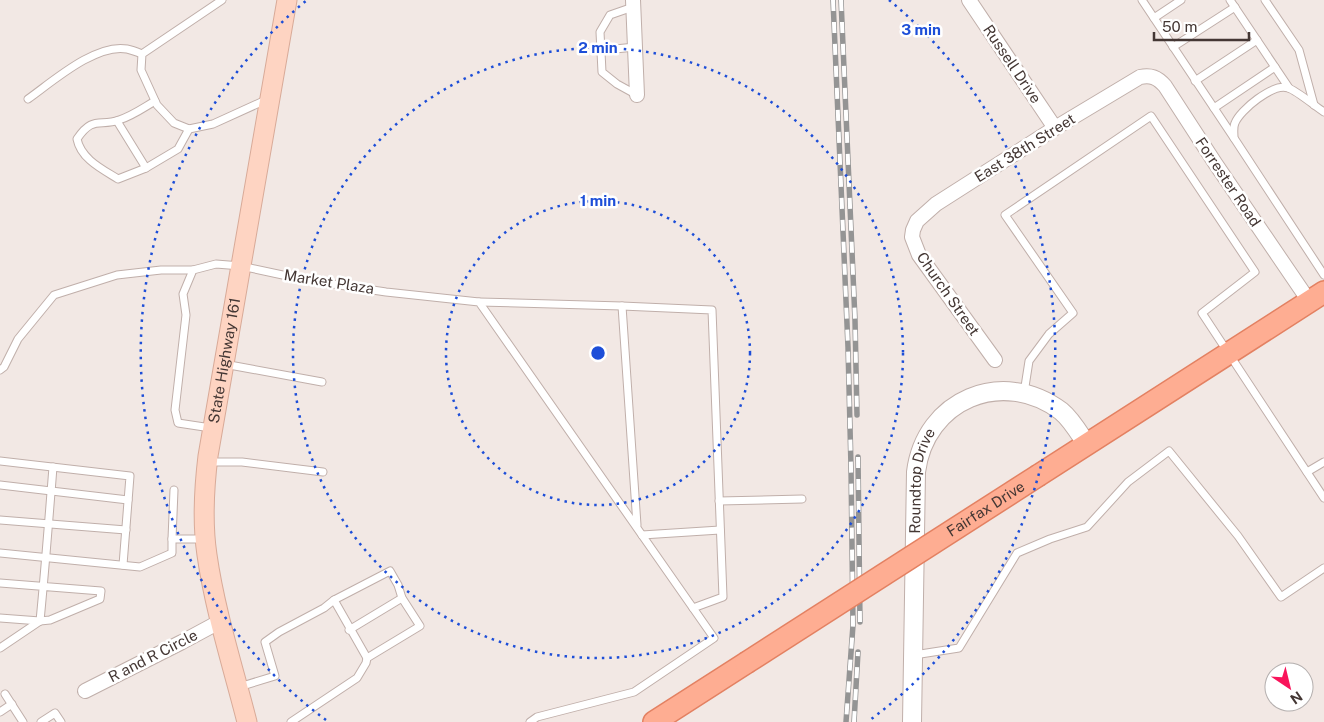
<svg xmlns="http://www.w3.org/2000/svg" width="1324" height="722" font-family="'Public Sans',sans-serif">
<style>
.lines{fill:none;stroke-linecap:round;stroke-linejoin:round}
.service-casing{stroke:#c0afaa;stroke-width:9}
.minor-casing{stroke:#c0afaa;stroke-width:16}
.tertiary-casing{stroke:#c0afaa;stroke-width:20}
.secondary-casing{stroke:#d8aa98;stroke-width:21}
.primary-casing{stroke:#e38162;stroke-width:24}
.service{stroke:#fff;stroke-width:7}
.minor{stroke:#fff;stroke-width:14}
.tertiary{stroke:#fff;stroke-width:18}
.secondary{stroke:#fed4c2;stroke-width:19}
.primary{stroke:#fead92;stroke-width:21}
.rail-casing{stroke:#949494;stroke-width:5.5}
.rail{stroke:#fff;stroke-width:4;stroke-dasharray:11;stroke-linecap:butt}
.primary-bridge-casing{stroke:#e38162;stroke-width:24;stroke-linecap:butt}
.primary-bridge{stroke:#fead92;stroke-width:21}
.ring{fill:none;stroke:#1d4ed8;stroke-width:2.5;stroke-dasharray:2.5 5}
.labels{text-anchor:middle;stroke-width:5;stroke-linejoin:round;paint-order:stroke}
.street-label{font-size:15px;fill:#443734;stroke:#fff}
.centre{fill:#1d4ed8;stroke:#fff;stroke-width:2.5}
.ring-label{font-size:15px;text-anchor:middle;font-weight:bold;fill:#1d4ed8;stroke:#fff;stroke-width:5;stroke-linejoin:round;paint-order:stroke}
</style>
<rect width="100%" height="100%" fill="#f2e8e4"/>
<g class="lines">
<defs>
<g id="service">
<path d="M222 0 142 54 141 70 157 105 174 123 189 129 213 124 268 99"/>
<path d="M1142 0 1234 138"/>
<path d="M1230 0 1289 88"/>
<path d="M1265 0 1299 50 1314 105"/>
<path d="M633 7 610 15 600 32 602 72 617 84 637 95"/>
<path d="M1154 18 1181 0"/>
<path d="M600 47 615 49 635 47"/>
<path d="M1173 47 1235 7"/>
<path d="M1195 81 1257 40"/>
<path d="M28 99C52 82 96 43 127 49 132 50 137 52 142 54"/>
<path d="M155 101C143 108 132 116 119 120 100 127 93 115 77 139 81 159 102 169 118 179L146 168 178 149 189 129"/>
<path d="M1214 108 1275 67"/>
<path d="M1324 112C1316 107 1296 90 1288 88 1273 83 1240 110 1235 123 1233 127 1234 133 1234 138L1324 275"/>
<path d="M117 121 146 168"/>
<path d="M479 302 622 306 712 310 723 597 693 608"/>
<path d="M622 306 637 525"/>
<path d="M224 364 322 382"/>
<path d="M0 370 4 367 18 339 54 295 117 275 161 270H193"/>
<path d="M1024 393 1029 361 1049 334 1073 313 1005 215 1151 116 1255 272 1202 313 1324 498"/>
<path d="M211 428 178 423 175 410 186 315 183 294 193 270 216 264 241 266 306 280 386 292 479 302 714 638 634 692 537 717 530 722"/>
<path d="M0 461 130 476 123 565"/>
<path d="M207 462H242L323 472"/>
<path d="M1307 472 1324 462"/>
<path d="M0 485 128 500"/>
<path d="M719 501 802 499"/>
<path d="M0 520 126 530"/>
<path d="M642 535 720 530"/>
<path d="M172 539 174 490"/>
<path d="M0 553 140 567 172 553V539H205"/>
<path d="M0 583 101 591 100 599 50 620 40 621C45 570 49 518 53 467"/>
<path d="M334 600 367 658"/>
<path d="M0 618 40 621"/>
<path d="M349 630 402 598"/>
<path d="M0 648 40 621"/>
<path d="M914 655 959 648 1017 553 1050 539 1087 527 1128 482 1169 451 1238 536 1281 597 1324 568"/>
<path d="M239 687 275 676 265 642 279 632 324 608 334 600 390 571 398 585 402 598 420 626 367 658 366 663 357 678 291 722"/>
<path d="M5 694 23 722"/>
<path d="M0 712 12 704"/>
<path d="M41 722 55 713 61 722"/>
</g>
<g id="minor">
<path d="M633 0 637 95"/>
<path d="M969 0 1055 128"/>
<path d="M995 360 919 255 912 237 913 230 917 221 936 204 1055 128 1140 77C1151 75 1157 77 1165 86L1215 163 1309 301"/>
<path d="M85 691 182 642 221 621"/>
</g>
<g id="tertiary">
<path id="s1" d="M912 722 916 472C925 400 1002 367 1061 411 1072 420 1079 433 1087 445"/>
</g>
<g id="secondary">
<path id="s2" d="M247 722C233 667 215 611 207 555 202 522 204 489 208 456L287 0"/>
</g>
<g id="primary">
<path d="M1039 475 1324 292"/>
<path d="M654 722 746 663"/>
</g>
</defs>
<!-- service casing -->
<use href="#service" class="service-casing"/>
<!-- minor casing -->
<use href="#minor" class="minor-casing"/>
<!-- tertiary casing -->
<use href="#tertiary" class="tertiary-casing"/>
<!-- secondary casing -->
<use href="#secondary" class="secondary-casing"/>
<!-- primary casing -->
<use href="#primary" class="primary-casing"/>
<!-- service -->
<use href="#service" class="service"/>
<!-- minor -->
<use href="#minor" class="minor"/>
<!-- tertiary -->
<use href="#tertiary" class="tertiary"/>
<!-- secondary -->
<use href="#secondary" class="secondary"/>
<!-- primary -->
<use href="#primary" class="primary"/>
<defs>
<g id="rail">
<path d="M833 0 848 347 851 467 853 625 846 722"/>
<path d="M841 0 855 320 857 415"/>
<path d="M858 457 860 622"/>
<path d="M854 722 858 652"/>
</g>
</defs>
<!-- rail casing -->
<use href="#rail" class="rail-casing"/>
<!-- rail -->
<use href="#rail" class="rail"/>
<defs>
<g id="primary-bridge">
<path id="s3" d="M746 663 1039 475"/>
</g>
</defs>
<!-- primary-bridge casing -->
<use href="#primary-bridge" class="primary-bridge-casing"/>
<!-- primary-bridge -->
<use href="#primary-bridge" class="primary-bridge"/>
</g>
<!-- distance rings -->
<g class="ring">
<circle cx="598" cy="353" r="152"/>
<circle cx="598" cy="353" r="305"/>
<path d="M326 720A457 457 0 0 1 307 0M889 0A457 457 0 0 1 870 720"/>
</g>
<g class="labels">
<!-- street labels -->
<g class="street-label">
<text transform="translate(1012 64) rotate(56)" y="5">Russell Drive</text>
<text transform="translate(1025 148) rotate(-32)" y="5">East 38th Street</text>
<text transform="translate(1228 182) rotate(56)" y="5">Forrester Road</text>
<text transform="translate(329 282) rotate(9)" y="5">Market Plaza</text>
<text transform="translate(948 294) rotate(55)" y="5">Church Street</text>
<text dy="5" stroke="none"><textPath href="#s2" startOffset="368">State Highway 161</textPath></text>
<text dy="5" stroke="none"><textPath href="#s1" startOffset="242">Roundtop Drive</textPath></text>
<text dy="5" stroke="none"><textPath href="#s3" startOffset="285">Fairfax Drive</textPath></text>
<text transform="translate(153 656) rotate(-27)" y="5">R and R Circle</text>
</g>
</g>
<circle cx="598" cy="353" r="8" class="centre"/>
<g class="ring-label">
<text x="921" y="35">3 min</text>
<text x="598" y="53">2 min</text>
<text x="598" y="206">1 min</text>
</g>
<!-- north arrow -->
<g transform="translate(1289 687) rotate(145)"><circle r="24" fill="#ffffff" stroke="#b4afae"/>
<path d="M0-4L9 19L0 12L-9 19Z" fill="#f9145b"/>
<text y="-8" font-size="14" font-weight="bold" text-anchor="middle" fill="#443734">N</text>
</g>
<!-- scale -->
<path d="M1154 32v8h95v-8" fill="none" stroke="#443734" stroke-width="2.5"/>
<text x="1162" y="32" font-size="15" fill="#443734" stroke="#ffffff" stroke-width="4" paint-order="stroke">50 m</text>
</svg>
